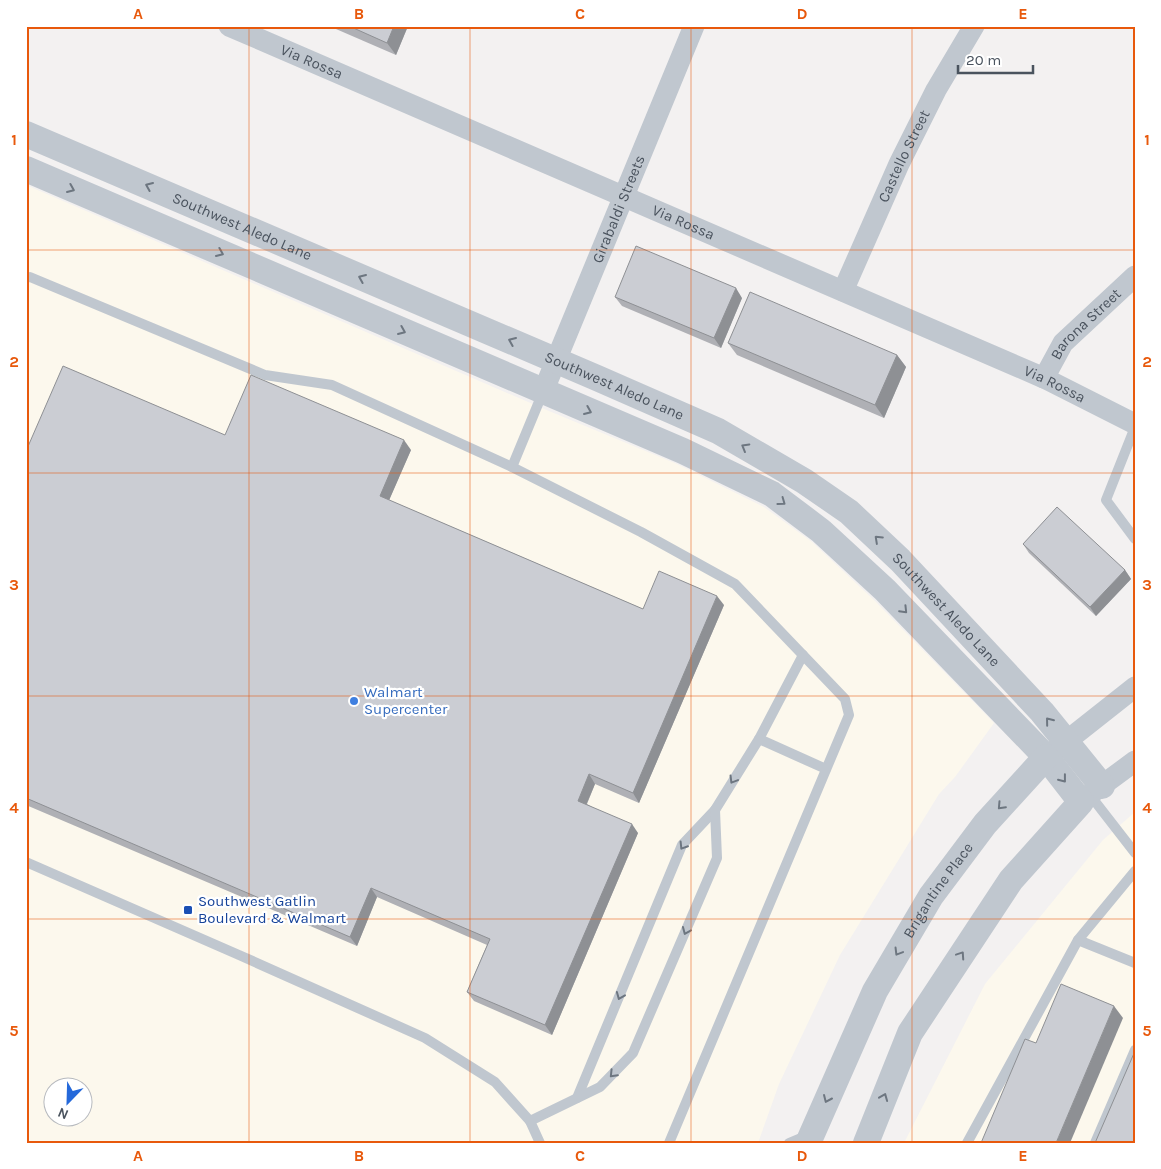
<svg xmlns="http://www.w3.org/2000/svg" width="1161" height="1169" font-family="Karla,sans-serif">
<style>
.commercial{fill:#fcf8ed;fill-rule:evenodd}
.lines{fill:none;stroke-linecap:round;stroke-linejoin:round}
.service{stroke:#c0c7cf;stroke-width:10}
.minor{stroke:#c0c7cf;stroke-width:21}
.tertiary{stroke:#c0c7cf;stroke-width:26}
.wall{fill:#afb0b5}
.shaded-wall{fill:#8e9094}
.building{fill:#cbcdd3;stroke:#8e9094}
.oneway{stroke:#6d7680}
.grid{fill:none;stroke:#e8590c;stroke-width:1;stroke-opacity:0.55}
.shop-dot{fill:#3f7fe0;stroke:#fff;stroke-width:2}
.transit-dot{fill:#1a4fb4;stroke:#fff;stroke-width:2}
.labels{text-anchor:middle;stroke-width:4.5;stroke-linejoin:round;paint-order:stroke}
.street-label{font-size:15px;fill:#4a535e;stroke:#fff}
.shop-label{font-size:15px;fill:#366cbe;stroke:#fff;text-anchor:start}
.transit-label{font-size:15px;fill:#164399;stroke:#fff;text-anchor:start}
.neatline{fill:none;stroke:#e8590c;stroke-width:2}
.grid-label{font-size:16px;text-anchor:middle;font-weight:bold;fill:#e8590c}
</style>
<rect width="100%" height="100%" fill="#f3f1f1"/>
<!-- commercial -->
<g class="commercial">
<path d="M26 185 549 411 677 464 764 507 812 542 875 601 994 723 955 777 939 794 840 955 779 1084 758 1143H26ZM52 1086H82V1116H52Z"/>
<path d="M1135 812V1143H904L985 984 1103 840Z"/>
</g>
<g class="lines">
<!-- service -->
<g class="service">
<path d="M26 278 30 277 265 375 332 385 512 467 641 532 735 584 845 699 849 715 669 1143"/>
<path d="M1135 427 1106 500 1135 539"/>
<path d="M512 467 543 392"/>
<path d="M803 655 759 739 826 769"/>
<path d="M1090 795 1135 853"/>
<path d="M26 862 239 955 425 1038 495 1082 530 1121 540 1143"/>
<path d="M1078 940 1135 963"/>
<path d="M577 1098 682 845 715 810"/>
<path d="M530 1121 600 1087 633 1053 717 858 715 810 759 739"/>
<path d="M789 1143 808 1135"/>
<path d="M967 1143 1078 940 1135 871"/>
<path d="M1095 1143 1135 1050"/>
</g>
<!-- minor -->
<g class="minor">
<path id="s1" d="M229 26 1044 378 1135 424"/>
<path id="s2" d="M843 291 899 164 936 90 974 26"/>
<path id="s3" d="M1044 378 1063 343 1135 276"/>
<path id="s4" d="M543 392 694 26"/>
<path d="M1054 751 1135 687"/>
<path d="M1089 795 1135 761"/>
</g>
<!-- tertiary -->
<g class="tertiary">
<path id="s5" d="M26 134 597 378 718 431 804 481 849 512 900 560 1042 712 1102 786"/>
<path d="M26 169 683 451 772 494 821 531 885 590 1046 757 1081 802 1011 880 910 1033 866 1143"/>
<path id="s6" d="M808 1143 875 991 931 896 985 824 1046 757"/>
</g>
</g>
<!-- wall -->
<g class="wall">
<path d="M329 26H408L396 55Z"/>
<path d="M615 297 742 298 721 348 622 306Z"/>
<path d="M728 343 897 355 906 367 884 418 737 355Z"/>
<path d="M225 435 411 450 389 500 643 609 724 605 639 803 595 784 587 804 638 833 552 1035 474 1001 467 992 487 945 377 897 357 946 26 805V451Z"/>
<path d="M1023 544 1125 570 1131 579 1096 616 1029 553Z"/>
</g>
<!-- shaded-wall -->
<g class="shaded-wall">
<path d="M394 26H408L396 55 387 43Z"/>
<path d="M736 288 742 298 721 348 714 338Z"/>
<path d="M897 355 906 367 884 418 875 405Z"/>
<path d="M404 440 411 450 387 505 380 496Z"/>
<path d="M1125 570 1131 579 1096 616 1090 607Z"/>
<path d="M717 596 724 605 639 803 633 793Z"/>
<path d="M589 774 595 784 584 810 578 801Z"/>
<path d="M632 824 638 833 552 1035 545 1025Z"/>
<path d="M371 888 377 897 357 946 350 937Z"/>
<path d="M1114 1006 1123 1018 1070 1143H1056Z"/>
</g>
<!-- building -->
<g class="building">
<path d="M349 26H394L387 43Z"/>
<path d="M636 246 736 288 714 338 615 297Z"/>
<path d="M750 292 897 355 875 405 728 343Z"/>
<path d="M63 366 225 435 251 375 404 440 380 496 643 609 659 571 717 596 633 793 589 774 578 801 632 824 545 1025 467 992 490 939 371 888 350 937 26 798V451Z"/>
<path d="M1057 507 1125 570 1090 607 1023 544Z"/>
<path d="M1061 984 1114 1006 1056 1143H981L1025 1039 1036 1043Z"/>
<path d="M1135 1051V1143H1095Z"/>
</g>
<!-- one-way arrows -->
<defs><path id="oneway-chevron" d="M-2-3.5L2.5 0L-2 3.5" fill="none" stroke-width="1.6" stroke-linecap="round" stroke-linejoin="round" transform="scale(1.25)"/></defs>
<g class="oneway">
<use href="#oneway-chevron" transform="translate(149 186) rotate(-157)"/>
<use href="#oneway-chevron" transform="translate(71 189) rotate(23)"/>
<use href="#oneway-chevron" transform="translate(220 253) rotate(23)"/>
<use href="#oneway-chevron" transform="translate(362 278) rotate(-157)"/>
<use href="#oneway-chevron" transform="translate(402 331) rotate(23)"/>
<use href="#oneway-chevron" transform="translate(512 341) rotate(-157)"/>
<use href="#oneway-chevron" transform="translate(588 411) rotate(23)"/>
<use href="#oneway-chevron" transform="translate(745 447) rotate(-150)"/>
<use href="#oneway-chevron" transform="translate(782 502) rotate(36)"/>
<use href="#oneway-chevron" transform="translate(878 539) rotate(-137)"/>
<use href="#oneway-chevron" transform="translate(904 610) rotate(46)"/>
<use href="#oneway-chevron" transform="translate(1049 721) rotate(-129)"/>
<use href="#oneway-chevron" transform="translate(1063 779) rotate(52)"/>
<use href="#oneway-chevron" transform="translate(733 780) rotate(121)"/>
<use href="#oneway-chevron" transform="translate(1001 806) rotate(133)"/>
<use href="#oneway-chevron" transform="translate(683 846) rotate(122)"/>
<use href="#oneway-chevron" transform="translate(686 931) rotate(113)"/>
<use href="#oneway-chevron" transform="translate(898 952) rotate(121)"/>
<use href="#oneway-chevron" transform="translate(961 955) rotate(-56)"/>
<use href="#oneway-chevron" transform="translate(620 996) rotate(112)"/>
<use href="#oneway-chevron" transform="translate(613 1074) rotate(134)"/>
<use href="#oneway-chevron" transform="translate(884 1097) rotate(-68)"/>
<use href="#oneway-chevron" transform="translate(827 1099) rotate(114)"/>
</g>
<!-- grid -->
<path class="grid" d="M249 26V1143M470 26V1143M691 26V1143M912 26V1143M26 250H1135M26 473H1135M26 696H1135M26 919H1135"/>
<!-- markers -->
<circle class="shop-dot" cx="354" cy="701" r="5"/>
<rect class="transit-dot" x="183" y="905" width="10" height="10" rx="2.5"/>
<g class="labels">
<!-- street labels -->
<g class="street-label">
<text dy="5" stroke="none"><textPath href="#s1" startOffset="90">Via Rossa</textPath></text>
<text dy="5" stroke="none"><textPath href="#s2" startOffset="148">Castello Street</textPath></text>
<text dy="5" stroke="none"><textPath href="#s4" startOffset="198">Girabaldi Streets</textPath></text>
<text dy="5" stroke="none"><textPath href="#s1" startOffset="495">Via Rossa</textPath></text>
<text dy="5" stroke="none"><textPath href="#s5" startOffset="235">Southwest Aledo Lane</textPath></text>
<text dy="5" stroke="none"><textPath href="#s3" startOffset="69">Barona Street</textPath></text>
<text dy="5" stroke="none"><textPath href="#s1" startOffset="900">Via Rossa</textPath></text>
<text dy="5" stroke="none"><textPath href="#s5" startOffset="640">Southwest Aledo Lane</textPath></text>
<text dy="5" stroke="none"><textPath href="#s5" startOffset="1045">Southwest Aledo Lane</textPath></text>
<text dy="5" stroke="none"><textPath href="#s6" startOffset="285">Brigantine Place</textPath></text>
</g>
<!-- shop labels -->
<g class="shop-label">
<text x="364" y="697">Walmart<tspan x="364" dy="17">Supercenter</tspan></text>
</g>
<!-- transit labels -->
<g class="transit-label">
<text x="198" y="906">Southwest Gatlin<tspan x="198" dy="17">Boulevard &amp; Walmart</tspan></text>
</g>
</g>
<!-- border -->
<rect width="1161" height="1169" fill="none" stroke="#ffffff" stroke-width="55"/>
<!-- north arrow -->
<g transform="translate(68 1102) rotate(203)"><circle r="24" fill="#ffffff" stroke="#b7babf"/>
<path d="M0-4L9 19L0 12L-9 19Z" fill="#2569da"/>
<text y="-8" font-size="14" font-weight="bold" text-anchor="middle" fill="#4a535e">N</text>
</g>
<!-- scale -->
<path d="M958 65v8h75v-8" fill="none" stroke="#4a535e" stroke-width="2.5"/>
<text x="966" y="65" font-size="15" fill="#4a535e" stroke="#ffffff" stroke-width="4" paint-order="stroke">20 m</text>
<rect x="28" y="28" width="1106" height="1114" class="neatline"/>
<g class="grid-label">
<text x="138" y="19">A</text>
<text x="359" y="19">B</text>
<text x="580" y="19">C</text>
<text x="802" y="19">D</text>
<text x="1023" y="19">E</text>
<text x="14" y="145">1</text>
<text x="1147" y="145">1</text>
<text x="14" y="367">2</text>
<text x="1147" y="367">2</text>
<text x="14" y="590">3</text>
<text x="1147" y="590">3</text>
<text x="14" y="813">4</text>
<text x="1147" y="813">4</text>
<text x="14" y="1036">5</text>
<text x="1147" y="1036">5</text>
<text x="138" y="1161">A</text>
<text x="359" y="1161">B</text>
<text x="580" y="1161">C</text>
<text x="802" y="1161">D</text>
<text x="1023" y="1161">E</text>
</g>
</svg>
